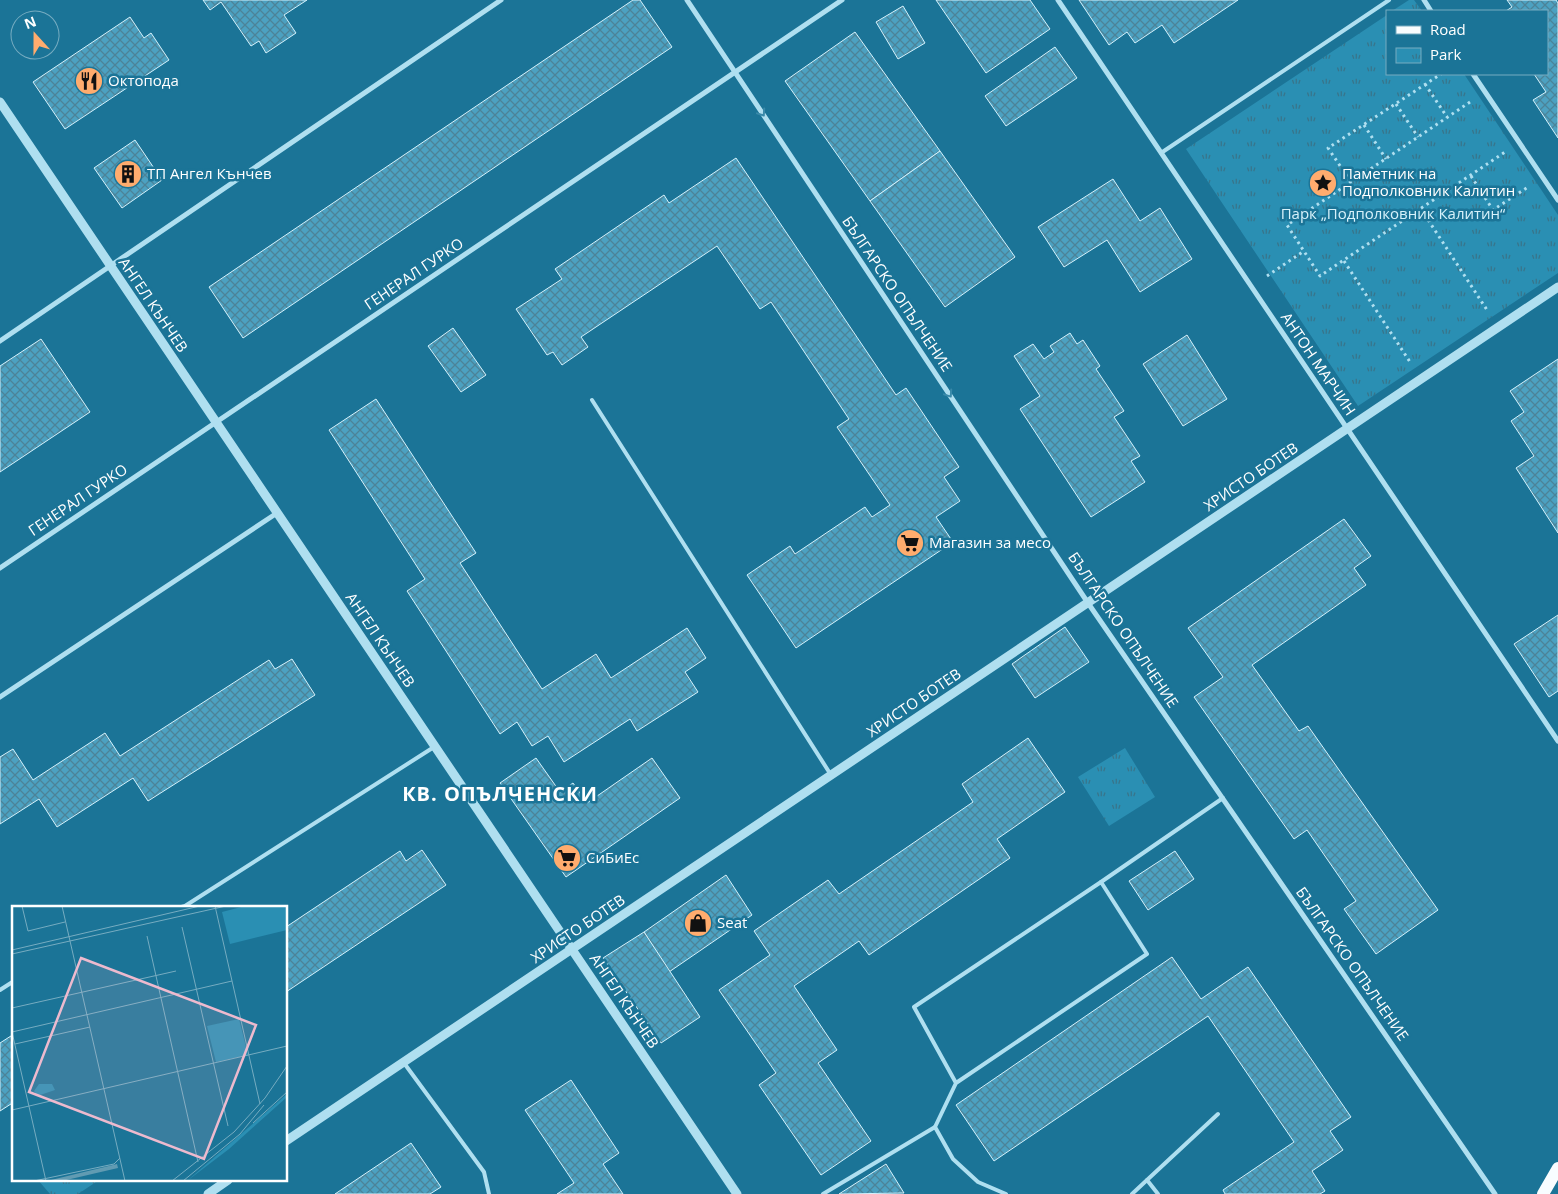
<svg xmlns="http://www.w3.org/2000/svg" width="1558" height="1194" font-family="'Open Sans',sans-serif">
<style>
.park{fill:url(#park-tufts)}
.building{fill:url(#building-cross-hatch);stroke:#d5f1fb}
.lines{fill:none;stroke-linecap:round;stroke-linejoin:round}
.path{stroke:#afdff0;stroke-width:3;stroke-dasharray:2.5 4;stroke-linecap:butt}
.service{stroke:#afdff0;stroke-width:4}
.minor{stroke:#afdff0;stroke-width:5}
.tertiary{stroke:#afdff0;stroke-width:9}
.primary{stroke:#f8fdff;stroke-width:12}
.oneway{stroke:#3989a9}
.labels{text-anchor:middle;stroke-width:5;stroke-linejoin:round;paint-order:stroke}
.poi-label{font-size:15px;fill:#fff;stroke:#1b7497;text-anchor:start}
.park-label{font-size:15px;fill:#d7f2fb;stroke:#1b7497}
.street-label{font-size:15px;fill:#fff;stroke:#1b7497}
.district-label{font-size:20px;font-weight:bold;letter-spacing:1px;fill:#fff;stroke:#1b7497}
.inset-road{fill:none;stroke:#76acc1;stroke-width:1}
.view{fill:#edbace;fill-opacity:0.15;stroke:#edbace;stroke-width:2.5}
.inset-edge{fill:none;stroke:#fff;stroke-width:2.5}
</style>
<defs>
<pattern id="park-tufts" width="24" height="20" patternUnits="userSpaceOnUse" patternTransform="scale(1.25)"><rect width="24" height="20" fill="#2a8fb3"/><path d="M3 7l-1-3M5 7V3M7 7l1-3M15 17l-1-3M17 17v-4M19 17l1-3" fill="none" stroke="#38748a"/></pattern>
<pattern id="building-cross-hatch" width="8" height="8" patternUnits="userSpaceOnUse" patternTransform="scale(1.25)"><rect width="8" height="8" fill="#4ca1c1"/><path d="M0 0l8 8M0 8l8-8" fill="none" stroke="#4c8398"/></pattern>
</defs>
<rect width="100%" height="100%" fill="#1b7497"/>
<!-- park -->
<g class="park">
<path d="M1409 0H1414L1422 11H1392Z"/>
<path d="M1387 15V74H1464L1558 215V273L1358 406 1186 149Z"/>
<path d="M1125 748 1155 797 1109 826 1078 777Z"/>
<path d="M38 1180H99L78 1194H50Z"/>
</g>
<!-- building -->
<g class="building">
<path d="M203 0H307L284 15 296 33 266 53 259 41 251 46 221 2 210 10Z"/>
<path d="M633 0H640L672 47 243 338 209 287Z"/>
<path d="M936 0H1030L1050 29 986 73Z"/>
<path d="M1079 0H1238L1174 43 1162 25 1135 43 1127 32 1109 45Z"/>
<path d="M1507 0H1556L1558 3V138L1533 100 1546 92 1534 74H1547V11H1506L1512 7Z"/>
<path d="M903 6 925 43 898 59 876 22Z"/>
<path d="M130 17 144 38 151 33 169 60 65 129 33 82Z"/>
<path d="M855 32 940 151 870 201 785 81Z"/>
<path d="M1055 47 1077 78 1006 126 985 96Z"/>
<path d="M135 140 162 180 122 208 94 168Z"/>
<path d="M940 151 1015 257 945 307 870 201Z"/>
<path d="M736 158 896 395 906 388 959 467 944 477 960 501 936 517 953 542 796 648 747 575 790 546 795 554 865 507 872 517 890 505 837 427 849 419 771 302 760 309 717 246 581 337 588 347 562 365 553 352 547 355 516 309 562 279 555 269 664 195 669 203Z"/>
<path d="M1113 179 1140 221 1160 208 1192 259 1140 292 1107 240 1064 267 1038 227Z"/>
<path d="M453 328 486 375 461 392 428 346Z"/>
<path d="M1070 333 1077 344 1083 340 1100 366 1096 369 1124 411 1114 417 1140 456 1131 461 1145 482 1091 517 1020 409 1040 396 1014 356 1033 344 1044 359 1054 352 1050 346Z"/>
<path d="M1187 335 1227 399 1183 426 1143 364Z"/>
<path d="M41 339 90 412 0 472V366Z"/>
<path d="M1558 359V533L1516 468 1534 456 1511 421 1524 412 1510 391Z"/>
<path d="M376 399 476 553 460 563 542 689 596 654 611 678 687 628 706 658 685 672 698 692 637 731 630 719 564 762 548 736 532 746 517 722 500 734 407 591 425 579 329 430Z"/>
<path d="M1344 519 1371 556 1354 568 1366 585 1252 665 1299 731 1308 726 1438 910 1376 954 1344 909 1356 901 1307 830 1294 839 1194 697 1223 677 1188 628Z"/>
<path d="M1558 615V691L1549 697 1514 644Z"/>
<path d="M1065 627 1089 662 1035 698 1012 664Z"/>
<path d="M292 659 315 695 148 801 133 778 57 827 39 799 0 824V757L13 749 33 780 105 733 120 756 269 660 275 669Z"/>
<path d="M1028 738 1065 792 997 839 1010 858 869 955 859 941 794 986 837 1050 818 1063 871 1141 821 1175 759 1085 776 1073 719 990 770 955 754 931 828 880 839 894 973 802 962 784Z"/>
<path d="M536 758 560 792 573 783 587 803 652 758 680 798 566 877 500 783Z"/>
<path d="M422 850 446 885 286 992V927L400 851 406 861Z"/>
<path d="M1175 851 1194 879 1148 910 1129 881Z"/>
<path d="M726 875 752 915 669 972 644 932Z"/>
<path d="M644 932 700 1017 661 1043 603 958Z"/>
<path d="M1172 957 1201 999 1248 967 1351 1117 1330 1131 1343 1150 1312 1171 1325 1191 1320 1194H1225L1223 1190 1294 1142 1208 1016 994 1161 956 1105Z"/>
<path d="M14 1034V1102L0 1111V1043Z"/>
<path d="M571 1080 619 1153 603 1164 623 1194H557L574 1183 525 1110Z"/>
<path d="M411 1143 441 1187 430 1194H335Z"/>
<path d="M886 1164 904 1193 839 1194Z"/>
</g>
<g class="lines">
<!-- path -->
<g class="path">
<path d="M1425 84 1447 117"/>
<path d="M1470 102 1287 225 1320 276 1505 152"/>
<path d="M1396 104 1418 137"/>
<path d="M1364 125 1386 159"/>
<path d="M1471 176 1493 210 1528 187"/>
<path d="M1351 182 1328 148 1441 74"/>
<path d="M1421 209 1487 310"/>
<path d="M1344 261 1410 362"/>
<path d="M1267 276 1304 251"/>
</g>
<!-- service -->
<g class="service">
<path d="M1161 153 1389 0"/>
<path d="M592 400 831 775"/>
<path d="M1101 882 1223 798"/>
<path d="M178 908 185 906 434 747"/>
<path d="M0 990 14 981"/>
<path d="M404 1063 484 1172 489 1194"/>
<path d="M935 1127 956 1083 1147 954 1101 882 914 1007 956 1083"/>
<path d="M1147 1180 1158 1194"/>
<path d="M823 1194 935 1127 953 1159 978 1182 1006 1194"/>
<path d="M1132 1194 1218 1114"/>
</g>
<!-- minor -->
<g class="minor">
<path d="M687 0 1088 603 1495 1194"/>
<path d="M1058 0 1558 741"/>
<path d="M1424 0 1431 11"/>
<path d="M1473 74 1558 200"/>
<path d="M0 341 501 0"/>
<path d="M0 568 842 0"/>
<path d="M0 697 277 513"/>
</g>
<!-- tertiary -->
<g class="tertiary">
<path d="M0 102 737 1194"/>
<path d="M286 1141 1558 287"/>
<path d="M208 1194 228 1180"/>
</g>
<!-- primary -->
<path class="primary" d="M1543 1194 1558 1168"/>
</g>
<!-- one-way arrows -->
<defs><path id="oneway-chevron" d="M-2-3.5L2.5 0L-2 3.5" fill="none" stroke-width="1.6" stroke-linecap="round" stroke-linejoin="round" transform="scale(1.25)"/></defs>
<g class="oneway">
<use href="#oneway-chevron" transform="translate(762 113) rotate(56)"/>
<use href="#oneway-chevron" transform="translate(949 394) rotate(56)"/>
</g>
<!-- icons -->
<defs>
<symbol id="restaurant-disc" viewBox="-11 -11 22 22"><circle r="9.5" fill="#ffac6e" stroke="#1b7497"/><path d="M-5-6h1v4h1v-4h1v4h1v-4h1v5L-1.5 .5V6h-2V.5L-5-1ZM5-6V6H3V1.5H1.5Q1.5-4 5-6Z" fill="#111"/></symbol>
<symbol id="building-disc" viewBox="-11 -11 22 22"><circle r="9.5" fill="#ffac6e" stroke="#1b7497"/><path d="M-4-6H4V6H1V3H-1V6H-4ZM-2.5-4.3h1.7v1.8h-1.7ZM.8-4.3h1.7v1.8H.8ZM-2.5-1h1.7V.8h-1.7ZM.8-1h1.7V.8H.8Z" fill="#111"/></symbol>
<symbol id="sight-disc" viewBox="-11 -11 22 22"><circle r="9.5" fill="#ffac6e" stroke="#1b7497"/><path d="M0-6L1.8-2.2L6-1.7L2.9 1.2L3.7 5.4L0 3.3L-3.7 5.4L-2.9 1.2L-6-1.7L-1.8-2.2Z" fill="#111"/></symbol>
<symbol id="supermarket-disc" viewBox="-11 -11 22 22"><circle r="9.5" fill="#ffac6e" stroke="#1b7497"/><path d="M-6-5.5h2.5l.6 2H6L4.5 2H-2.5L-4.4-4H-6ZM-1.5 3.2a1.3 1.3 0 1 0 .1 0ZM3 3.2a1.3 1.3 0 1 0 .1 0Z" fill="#111"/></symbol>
<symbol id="shop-disc" viewBox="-11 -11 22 22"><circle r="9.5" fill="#ffac6e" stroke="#1b7497"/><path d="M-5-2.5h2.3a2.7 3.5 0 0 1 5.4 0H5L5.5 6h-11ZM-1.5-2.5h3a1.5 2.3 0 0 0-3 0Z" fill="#111"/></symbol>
</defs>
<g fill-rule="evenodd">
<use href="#restaurant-disc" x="73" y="65" width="32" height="32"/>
<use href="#building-disc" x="112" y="158" width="32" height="32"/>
<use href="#sight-disc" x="1307" y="167" width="32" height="32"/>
<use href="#supermarket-disc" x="894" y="527" width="32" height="32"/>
<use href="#supermarket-disc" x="551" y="842" width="32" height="32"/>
<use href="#shop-disc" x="682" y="907" width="32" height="32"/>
</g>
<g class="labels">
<!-- poi labels -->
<g class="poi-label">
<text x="108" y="86">Октопода</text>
<text x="147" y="179">ТП Ангел Кънчев</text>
<text x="1342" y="179">Паметник на<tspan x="1342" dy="17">Подполковник Калитин</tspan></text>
<text x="929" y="548">Магазин за месо</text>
<text x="586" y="863">СиБиЕс</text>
<text x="717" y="928">Seat</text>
</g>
<!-- park labels -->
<g class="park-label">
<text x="1393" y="219">Парк „Подполковник Калитин“</text>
</g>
<!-- street labels -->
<g class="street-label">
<text transform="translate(414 274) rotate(-34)" y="5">ГЕНЕРАЛ ГУРКО</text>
<text transform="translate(897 294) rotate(56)" y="5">БЪЛГАРСКО ОПЪЛЧЕНИЕ</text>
<text transform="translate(153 305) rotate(56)" y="5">АНГЕЛ КЪНЧЕВ</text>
<text transform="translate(1318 364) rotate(56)" y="5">АНТОН МАРЧИН</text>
<text transform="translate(1251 477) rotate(-34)" y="5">ХРИСТО БОТЕВ</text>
<text transform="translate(78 500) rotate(-34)" y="5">ГЕНЕРАЛ ГУРКО</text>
<text transform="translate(1123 630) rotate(56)" y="5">БЪЛГАРСКО ОПЪЛЧЕНИЕ</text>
<text transform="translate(380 640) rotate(56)" y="5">АНГЕЛ КЪНЧЕВ</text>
<text transform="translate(914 703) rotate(-34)" y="5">ХРИСТО БОТЕВ</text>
<text transform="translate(578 929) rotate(-34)" y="5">ХРИСТО БОТЕВ</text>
<text transform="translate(1352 964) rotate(55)" y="5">БЪЛГАРСКО ОПЪЛЧЕНИЕ</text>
<text transform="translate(624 1001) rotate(56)" y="5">АНГЕЛ КЪНЧЕВ</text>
</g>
<!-- district labels -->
<g class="district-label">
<text x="500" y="801">КВ. ОПЪЛЧЕНСКИ</text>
</g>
</g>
<!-- overview -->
<g transform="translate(12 906)">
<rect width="275" height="275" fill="#1b7497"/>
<path d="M275 188V191L217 243 175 275Z" fill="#2a8fb3"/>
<path d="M233 0H275V24L218 38 210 6ZM227 113 236 149 204 156 195 120ZM27 178H40L43 184 25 190 22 185Z" fill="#2a8fb3"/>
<path d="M105 258 106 262 50 275 39 274Z" fill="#619bb2"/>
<path class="inset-road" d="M10 0 16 25 53 16M50 0 113 275M203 0 248 198M170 21 216 220M135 30 186 256M0 44 188 0M0 48 214 0M0 102 164 65M0 126 220 75M0 126 34 275M3 138 78 121M0 204 275 140M241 217 275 186M22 275 102 258 108 252M160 275 222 226 253 192 275 160M171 275 228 228 252 199"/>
<path class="view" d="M69 52 244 119 192 253 17 186Z"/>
<rect width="275" height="275" class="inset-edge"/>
</g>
<!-- legend -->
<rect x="1386" y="10" width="162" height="65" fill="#1b7497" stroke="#76acc1"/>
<rect x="1396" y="26" width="25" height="8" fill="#f8fdff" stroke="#76acc1"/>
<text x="1430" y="35" font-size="15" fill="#ffffff">Road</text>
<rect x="1396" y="48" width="25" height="15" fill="url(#park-tufts)" stroke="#76acc1"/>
<text x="1430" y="60" font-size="15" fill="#ffffff">Park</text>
<!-- north arrow -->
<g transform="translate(35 35) rotate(339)"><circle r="24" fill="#1b7497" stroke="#76acc1"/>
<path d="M0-4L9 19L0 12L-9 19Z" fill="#ffac6e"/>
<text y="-8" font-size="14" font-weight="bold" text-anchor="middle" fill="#ffffff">N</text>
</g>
</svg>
